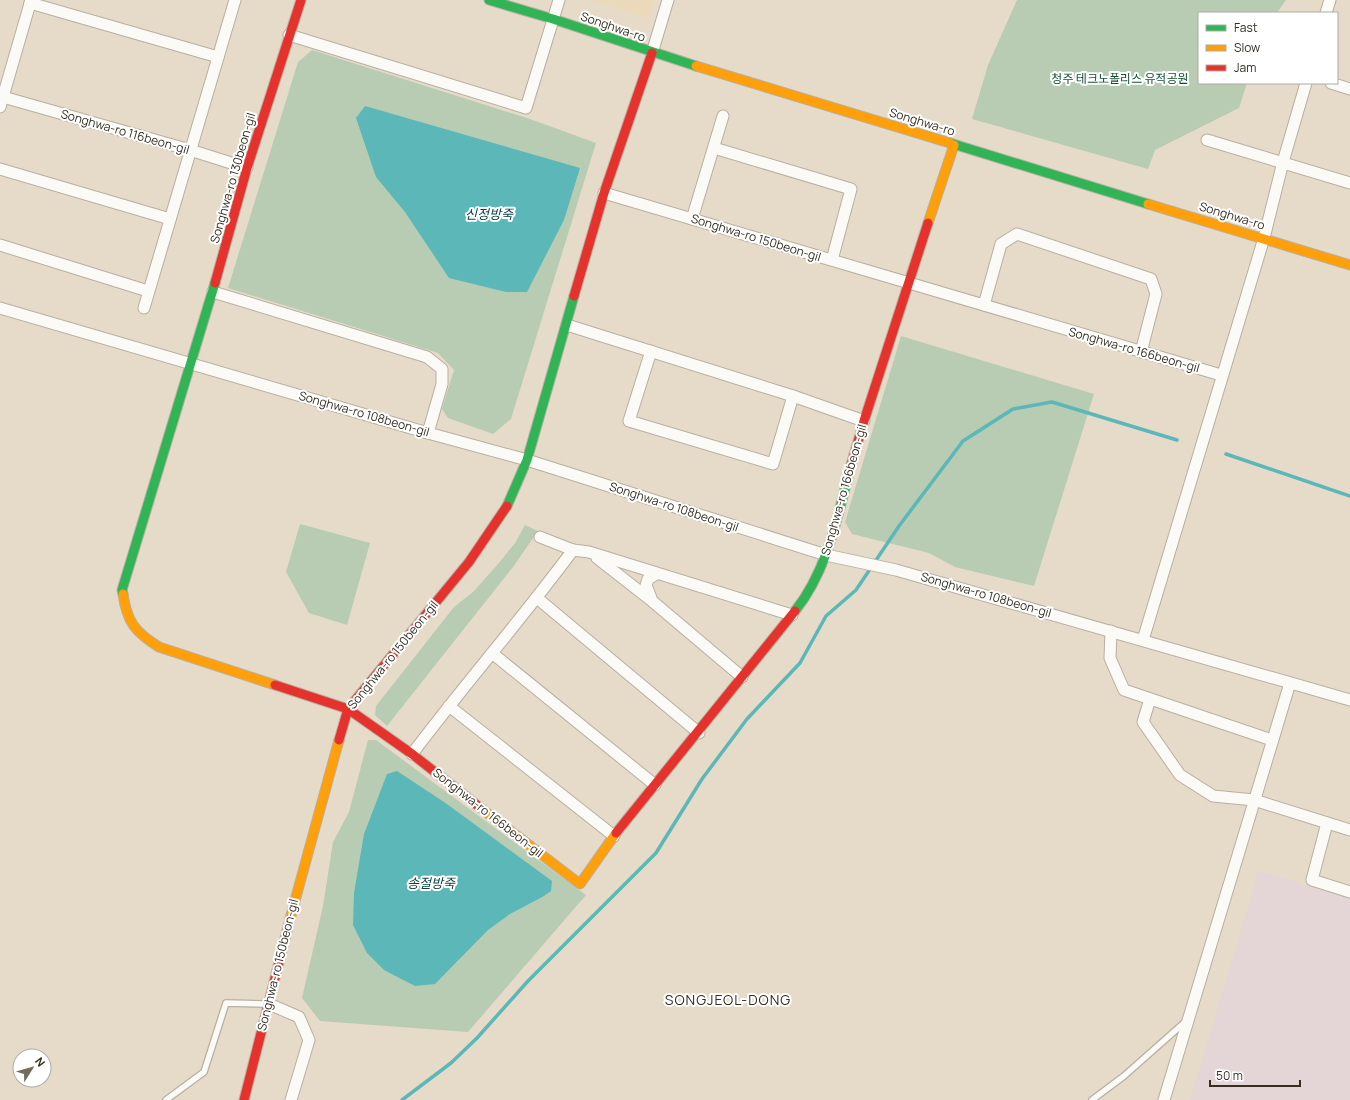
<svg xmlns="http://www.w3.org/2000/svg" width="1350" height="1100" font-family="Manrope,'Noto Sans KR',sans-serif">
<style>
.built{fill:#ebd9bb}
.education{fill:#e4d5d6}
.green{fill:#b7ccb2}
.water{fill:#5cb7b8}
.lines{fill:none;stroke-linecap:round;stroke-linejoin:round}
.stream{stroke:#5cb7b8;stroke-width:3.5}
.lane-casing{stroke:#b8afa1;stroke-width:8}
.street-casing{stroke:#b8afa1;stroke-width:13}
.fast-casing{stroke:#b8afa1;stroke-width:11}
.slow-casing{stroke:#b8afa1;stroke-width:11}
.jam-casing{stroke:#b8afa1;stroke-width:11}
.lane{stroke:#fbfaf7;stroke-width:5.5}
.street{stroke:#fbfaf7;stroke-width:11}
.fast{stroke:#30b455;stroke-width:9}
.slow{stroke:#ff9f0a;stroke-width:9}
.jam{stroke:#e5322d;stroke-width:9}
.labels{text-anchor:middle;stroke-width:4;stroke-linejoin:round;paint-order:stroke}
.street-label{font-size:12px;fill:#352e21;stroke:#fff}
.park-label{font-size:12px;fill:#134f2e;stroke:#fff}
.water-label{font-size:13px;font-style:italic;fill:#0c4447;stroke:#fff}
.quarter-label{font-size:14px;letter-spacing:1px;fill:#352e21;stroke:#fff}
</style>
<rect width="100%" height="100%" fill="#e6dbc9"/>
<!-- built -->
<path class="built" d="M589 0H655L649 19Z"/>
<!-- education -->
<path class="education" d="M1257 870 1350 899V1100H1190L1256 880Z"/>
<!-- green -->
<g class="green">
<path d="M1017 0H1286L1277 13H1199V83H1247L1239 108 1155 150 1148 169 972 119 988 65Z"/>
<path d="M312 50 530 119 596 143 511 419 493 434 448 418 442 409 454 370 438 353 228 288 298 62Z"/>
<path d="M901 336 1094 394 1034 586 955 567 929 553 852 534 845 522Z"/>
<path d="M300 524 370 543 347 625 309 613 286 572Z"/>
<path d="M525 525 538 531 513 567 387 726 375 715 376 706 454 607 473 592 498 564 515 543Z"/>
<path d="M368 740H376L586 895 468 1032 320 1021 302 998 323 906 333 842 349 812Z"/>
</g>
<!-- water -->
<g class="water">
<path d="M365 106 580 168 564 220 527 292H506L449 278 405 212 376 177 356 118Z"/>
<path d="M397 771 444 802 552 881 551 891 544 896 510 914 488 930 435 984 415 986 384 970 367 953 353 925 354 893 364 834 387 774Z"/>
</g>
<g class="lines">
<!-- stream -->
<g class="stream">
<path d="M1226 454 1350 496"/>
<path d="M402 1100 451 1063 477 1038 528 981 656 853 702 779 747 719 800 663 826 616 856 590 899 526 963 441 1013 409 1052 402 1177 440"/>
</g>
<defs>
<g id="lane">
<path d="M166 1100 204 1072 226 1003 266 1004"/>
<path d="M1092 1100 1124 1076 1185 1022"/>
</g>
<g id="street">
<path d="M30 3 218 57"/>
<path d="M1326 13 1330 0"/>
<path d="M289 35 526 108 559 0"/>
<path d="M652 53 668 0"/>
<path d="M1331 83 1350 89"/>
<path d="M3 97 190 150 247 168"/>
<path d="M0 107 31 0"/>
<path d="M1207 140 1350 183"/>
<path d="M714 148 851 189 832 260"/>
<path d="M0 169 170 219"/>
<path d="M604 193 1221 375"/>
<path d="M692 219 723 116"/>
<path d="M0 245 148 291"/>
<path d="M213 292 427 357 442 369V384L428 433"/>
<path d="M984 305 1001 244 1017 234 1151 279 1156 294 1141 352"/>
<path d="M0 308 428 433 527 460 826 555 896 570 1350 700"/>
<path d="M144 308 235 0"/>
<path d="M567 325 793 396 864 421"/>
<path d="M651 351 629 421 773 464 793 396"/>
<path d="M540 537 573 550 589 552 792 615"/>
<path d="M597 558 652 601 742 677"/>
<path d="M537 598 699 733"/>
<path d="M651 598 646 585 648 579 656 574"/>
<path d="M1111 631 1110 658 1124 690 1272 740"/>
<path d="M1143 640 1264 238 1283 162 1306 83"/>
<path d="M492 653 655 785"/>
<path d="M1150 699 1143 722 1180 775 1213 796 1254 800 1350 830"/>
<path d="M449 706 614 836"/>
<path d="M412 754C464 685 521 620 573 550"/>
<path d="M1327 823 1312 880 1350 892"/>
<path d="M269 1004 299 1017 309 1040 291 1100"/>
<path d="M1164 1100 1290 683"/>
</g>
<g id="fast">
<path d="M489 0 553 19 696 66"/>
<path d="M950 143 1148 204"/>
<path d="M507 506 527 460 574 296"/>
<path d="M123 594 122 590 215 283"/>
<path d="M795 611C828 570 838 514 851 465"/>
</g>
<g id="slow">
<path d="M696 66 950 143"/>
<path d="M1148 204 1350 265"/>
<path d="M928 223 954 145"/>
<path d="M123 594C127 622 135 632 159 647L275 685"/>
<path d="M482 809 580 884 616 833"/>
<path d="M290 919 339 740"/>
</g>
<g id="jam">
<path d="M215 283 247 168 301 0"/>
<path d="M574 296 604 193 652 53"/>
<path d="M851 465 864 421 928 223"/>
<path d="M275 685 348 709 412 754 482 809"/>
<path d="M339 740 348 709 469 562 507 506"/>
<path d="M616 833 795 611"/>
<path d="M244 1100 290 919"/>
</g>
</defs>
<!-- lane casing -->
<use href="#lane" class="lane-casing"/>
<!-- street casing -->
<use href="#street" class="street-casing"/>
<!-- fast casing -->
<use href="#fast" class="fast-casing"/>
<!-- slow casing -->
<use href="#slow" class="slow-casing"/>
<!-- jam casing -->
<use href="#jam" class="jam-casing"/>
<!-- lane -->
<use href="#lane" class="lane"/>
<!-- street -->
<use href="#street" class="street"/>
<!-- fast -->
<use href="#fast" class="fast"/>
<!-- slow -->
<use href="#slow" class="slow"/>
<!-- jam -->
<use href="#jam" class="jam"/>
</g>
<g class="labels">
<!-- street labels -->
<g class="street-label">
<text transform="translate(613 27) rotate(19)" y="4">Songhwa-ro</text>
<text transform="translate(922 122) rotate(17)" y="4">Songhwa-ro</text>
<text transform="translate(125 132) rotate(16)" y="4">Songhwa-ro 116beon-gil</text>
<text transform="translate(233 178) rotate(-74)" y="4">Songhwa-ro 130beon-gil</text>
<text transform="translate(1232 216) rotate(17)" y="4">Songhwa-ro</text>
<text transform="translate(756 238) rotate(17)" y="4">Songhwa-ro 150beon-gil</text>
<text transform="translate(1134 350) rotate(16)" y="4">Songhwa-ro 166beon-gil</text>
<text transform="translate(364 414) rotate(16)" y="4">Songhwa-ro 108beon-gil</text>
<text transform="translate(844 490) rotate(-74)" y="4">Songhwa-ro 166beon-gil</text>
<text transform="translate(674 507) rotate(18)" y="4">Songhwa-ro 108beon-gil</text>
<text transform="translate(986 595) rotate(16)" y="4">Songhwa-ro 108beon-gil</text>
<text transform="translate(393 655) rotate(-51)" y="4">Songhwa-ro 150beon-gil</text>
<text transform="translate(488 813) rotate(38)" y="4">Songhwa-ro 166beon-gil</text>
<text transform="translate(278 965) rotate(-76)" y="4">Songhwa-ro 150beon-gil</text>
</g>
<!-- park labels -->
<g class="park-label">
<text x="1120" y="83">청주 테크노폴리스 유적공원</text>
</g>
<!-- water labels -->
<g class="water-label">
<text x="489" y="219">신정방죽</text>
<text x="431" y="888">송절방죽</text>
</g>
<!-- quarter labels -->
<g class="quarter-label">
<text x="728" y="1005">SONGJEOL-DONG</text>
</g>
</g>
<!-- legend -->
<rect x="1198" y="12" width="140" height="72" fill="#ffffff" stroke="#aeaba6"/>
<rect x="1206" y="25" width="20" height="6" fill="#30b455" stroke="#aeaba6"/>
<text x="1234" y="32" font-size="12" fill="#352e21">Fast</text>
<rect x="1206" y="45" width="20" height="6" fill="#ff9f0a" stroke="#aeaba6"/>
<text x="1234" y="52" font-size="12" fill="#352e21">Slow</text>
<rect x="1206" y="65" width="20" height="6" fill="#e5322d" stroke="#aeaba6"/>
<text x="1234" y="72" font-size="12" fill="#352e21">Jam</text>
<!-- north arrow -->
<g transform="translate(32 1068) rotate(53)"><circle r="19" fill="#ffffff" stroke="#aeaba6"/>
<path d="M0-3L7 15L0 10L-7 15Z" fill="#736b5c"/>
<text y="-6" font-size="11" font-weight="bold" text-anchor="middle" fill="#352e21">N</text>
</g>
<!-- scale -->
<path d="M1210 1080v6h90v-6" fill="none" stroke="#352e21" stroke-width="2"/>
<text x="1216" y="1080" font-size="12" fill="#352e21" stroke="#ffffff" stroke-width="3" paint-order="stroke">50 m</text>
</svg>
